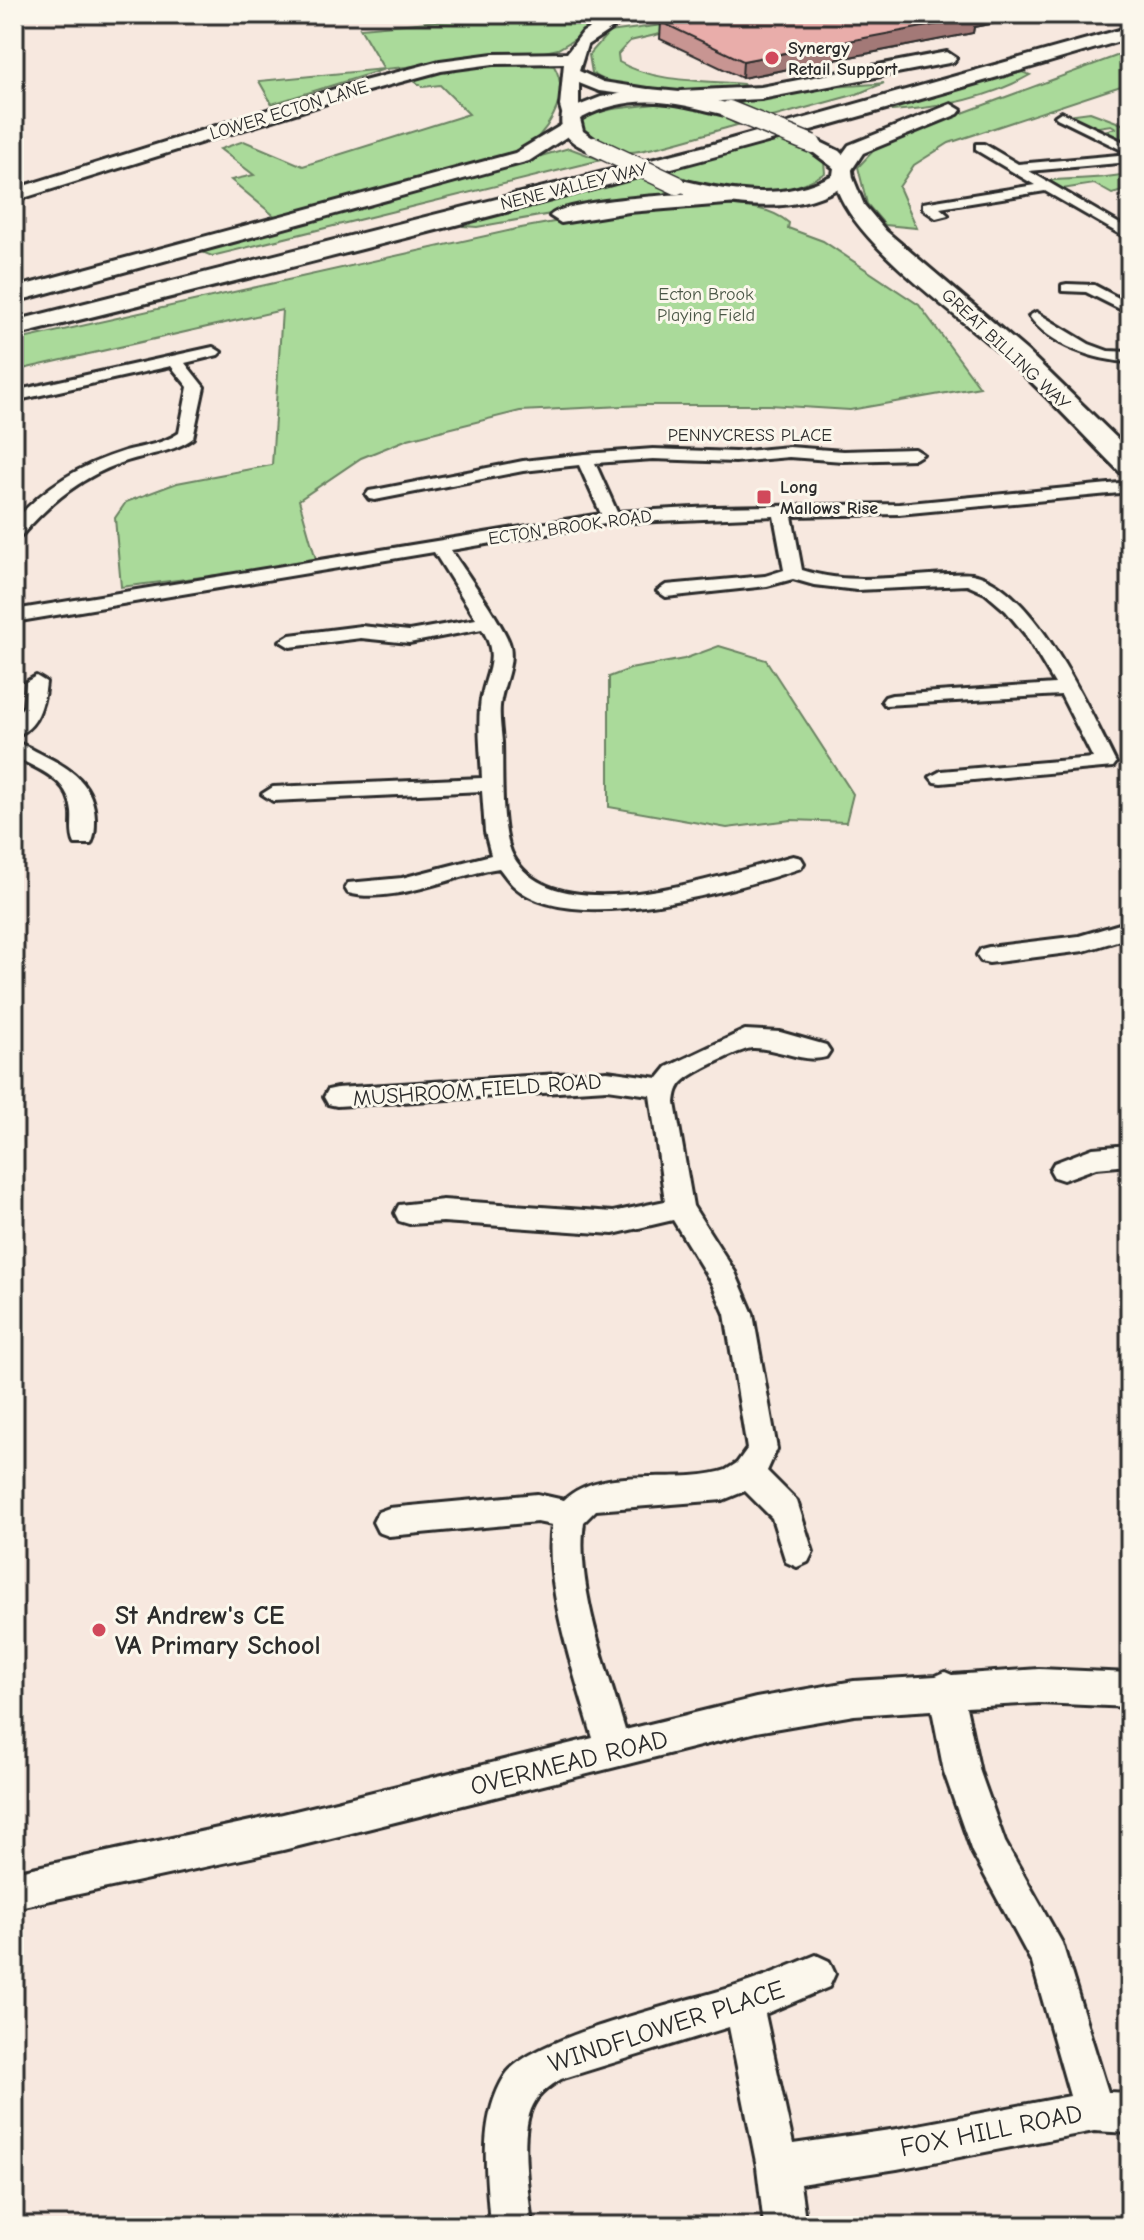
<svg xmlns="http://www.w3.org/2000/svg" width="1144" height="2240" font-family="'Comic Neue',sans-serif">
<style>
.green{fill:#aada9a;stroke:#6a8262;stroke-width:2}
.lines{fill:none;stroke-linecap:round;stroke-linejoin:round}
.street-casing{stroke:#2b2b2b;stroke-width:6}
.secondary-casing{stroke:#2b2b2b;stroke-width:6}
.primary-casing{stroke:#2b2b2b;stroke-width:6}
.highway-casing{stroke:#2b2b2b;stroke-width:6}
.street{fill:#fbf7ec;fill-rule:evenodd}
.secondary{fill:#fbf7ec;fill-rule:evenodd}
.primary{fill:#fbf7ec;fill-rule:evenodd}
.highway{fill:#fbf7ec;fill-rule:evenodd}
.primary-bridge-casing{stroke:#2b2b2b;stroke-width:21;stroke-linecap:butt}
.primary-bridge{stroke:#fbf7ec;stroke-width:18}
.wall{fill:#c89592;stroke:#2b2b2b;stroke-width:2}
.shaded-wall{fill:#a37977;stroke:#2b2b2b;stroke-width:2}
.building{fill:#e9adaa;stroke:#2b2b2b;stroke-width:2}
.poi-dot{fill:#d1495b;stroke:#fbf7ec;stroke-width:3}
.labels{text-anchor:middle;stroke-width:6;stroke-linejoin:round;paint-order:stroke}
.far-poi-label{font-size:18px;font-weight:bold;fill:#2b2b2b;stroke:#fbf7ec;text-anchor:start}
.far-street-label{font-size:18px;fill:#2b2b2b;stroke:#fbf7ec}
.far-park-label{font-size:18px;fill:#4b5747;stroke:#fbf7ec}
.street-label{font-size:22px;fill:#2b2b2b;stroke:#fbf7ec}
.near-poi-label{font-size:26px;font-weight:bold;fill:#2b2b2b;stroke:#fbf7ec;text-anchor:start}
.near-street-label{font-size:26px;fill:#2b2b2b;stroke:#fbf7ec}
</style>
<rect width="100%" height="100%" fill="#f7e8df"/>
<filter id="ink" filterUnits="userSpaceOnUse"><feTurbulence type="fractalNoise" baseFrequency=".0125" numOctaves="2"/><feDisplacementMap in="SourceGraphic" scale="16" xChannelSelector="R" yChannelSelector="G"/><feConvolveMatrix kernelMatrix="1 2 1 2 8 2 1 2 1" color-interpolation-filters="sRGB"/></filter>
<g filter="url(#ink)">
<!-- green -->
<g class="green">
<path d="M518 14H617L558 49 531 55 385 69 272 104 259 81 384 69 360 28Z"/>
<path d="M746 14 630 41 618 54 619 62C656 83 702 80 743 84L747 89C704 91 628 98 592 73L589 55 609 32Z"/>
<path d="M1130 51V83L949 143 914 165 899 187 917 228 885 225 867 204 858 167 874 150 895 138Z"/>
<path d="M501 62 554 66C573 98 545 136 518 154L278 219 231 180 254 175 220 149 244 141 303 166 469 114 440 85 423 87 411 79 427 71Z"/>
<path d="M1022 72 1030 75C988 99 940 108 892 111L893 106Z"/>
<path d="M884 83 857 94 769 118 739 105C758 88 854 87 884 83Z"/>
<path d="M664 103 711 109 737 125C717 130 644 154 628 152 612 151 580 138 582 121L592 114 613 109Z"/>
<path d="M1090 112 1130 127V145L1103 131 1116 128 1111 125 1092 128 1067 115Z"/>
<path d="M780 140 810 152 824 162 825 173C772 205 714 194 662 168Z"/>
<path d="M569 148 601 160 212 256 202 252Z"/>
<path d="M1121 175 1130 178V189L1112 194 1094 184 1062 189 1049 180C1073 179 1096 179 1121 175Z"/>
<path d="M637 177 674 190 670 193 477 227 463 226 462 224Z"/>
<path d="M711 205C738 206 768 205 789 223L788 228 823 241 919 305 980 387 850 410 769 405H644L520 411 408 439 361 458 299 500 317 563 121 587 115 518 126 502 177 483 272 465 282 310 14 371V341L521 228 625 209Z"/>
<path d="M719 646 766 660 853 794 846 822 791 820 727 828 609 807V677L630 669 684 659Z"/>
</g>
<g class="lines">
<defs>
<g id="street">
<path d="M1061 112 1130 145V154L1057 118 1055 116Z"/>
<path d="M976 144H984L1018 164 1130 154V162L1029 171 1130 230V240L1045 191 940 208 948 215 936 218 923 209V203L1035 185 976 150Z"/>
<path d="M1067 284 1094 285 1130 304V314L1086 292 1062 291V285Z"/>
<path d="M1036 312 1089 344 1108 351 1130 352V362C1096 361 1049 345 1029 316Z"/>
<path d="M213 347 221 352 218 355 185 363 204 387 193 438C174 452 149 454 127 461 83 475 50 502 20 537L14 538V522C45 486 80 465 125 451 144 446 163 444 179 433L188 387 171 366 14 401V391Z"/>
<path d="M789 447 843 451 915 449 923 454 915 459 843 461 789 457 735 462 653 459 595 463 617 512 713 507 899 504 1130 482V492L899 514 792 516 802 570C850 586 899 576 948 574 955 574 964 573 972 574 1034 585 1090 711 1116 763L1113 767 941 783 934 782 930 777 941 771 1093 758 1061 695 885 705 882 701 885 697 892 695 1055 684 1025 634 1006 611 985 593 967 585 857 590 814 585 793 579 767 586 666 597 657 591 666 585 765 576 784 570 774 516 611 523 451 550C464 570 507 629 510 646 514 667 502 685 500 706 499 718 501 730 502 742 503 771 500 831 513 856 556 935 728 873 793 856L801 858 804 863 801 868C735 890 573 937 515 887 509 882 504 874 499 868 454 875 393 905 348 893L345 888 348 883 402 878 491 855 485 832 482 791 273 801 262 794 273 787 482 778C481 755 478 731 480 708 482 676 502 661 482 629L409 643 361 638 290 647 280 641 290 635 361 626 409 631 476 619 434 552 14 622V610L601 514 579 465 523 471 375 500 369 499 366 495 369 491 375 490 523 461 585 454 653 449 735 452Z"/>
<path d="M36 676 46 682C44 703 38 730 14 736V717L24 706 26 682Z"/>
<path d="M14 742C24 744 33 750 43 755 72 769 94 784 95 819 95 828 95 836 91 844H75C70 834 73 823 72 812 69 778 40 771 14 756Z"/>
<path d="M1130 921V937L1084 951 989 963 981 961 977 955 981 949 989 947 1079 936Z"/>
<path d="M745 1030 780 1032 826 1045 830 1051 826 1057C804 1064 776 1047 752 1048 741 1049 693 1072 684 1081 677 1087 676 1094 675 1103L693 1206 735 1272 753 1314 777 1449 767 1471 797 1501 813 1552 808 1562 797 1567 786 1562 772 1518 745 1491 723 1500 596 1510 584 1522C575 1586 607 1668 625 1730L756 1698 854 1681 936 1676 945 1672 952 1675 1039 1669 1130 1673V1707L1039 1703 966 1707 980 1772 1005 1842 1062 1943 1108 2092 1130 2093V2133L1094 2131 897 2169 800 2184 806 2226H764L757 2167 729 2027 561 2079C550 2086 539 2093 533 2105 518 2133 529 2194 532 2226H490C487 2177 477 2121 505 2076 529 2036 692 2001 742 1984 767 1976 791 1965 816 1955L829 1961 835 1974 829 1987 765 2014 793 2144 897 2129 1070 2096 1032 1963 972 1852 944 1772 932 1710 854 1715 756 1732 283 1850 14 1908V1872L283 1814 593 1738C576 1679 543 1586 552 1525L537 1522 389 1536 378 1532 373 1522 378 1512 389 1508 537 1494 564 1500C603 1463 677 1486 726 1470L737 1463 747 1449 725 1314 712 1284 673 1220 613 1234 443 1222 409 1224 399 1221 395 1213 399 1205 443 1200 613 1212 665 1201 650 1095 607 1089 337 1106 328 1104 324 1097 328 1090 337 1088 607 1071 658 1078 667 1067Z"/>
<path d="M1130 1145V1165L1096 1168 1063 1180 1054 1177 1050 1170 1054 1163 1093 1148Z"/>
</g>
<path id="secondary" d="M615 14H634L587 45 579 71 603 82 660 91 662 95 660 99 599 91 579 83V116L570 121 564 120 560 106 564 63 493 64 441 71 353 95 14 201V189L341 87 440 61 493 54 567 53 583 32Z"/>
<g id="primary">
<path d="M649 89 690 93 736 106 738 110 729 116C673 102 634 91 580 119L583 131 604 146 594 152C576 147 555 133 563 112L601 97Z"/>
<path d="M812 138 839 151 851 163 853 178 864 205 886 231 1027 351 1130 451V474L1120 472C1083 435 1047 395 1008 360 959 315 860 249 837 189 785 217 724 205 670 189L667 185 677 179C732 192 781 202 833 175L834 168 802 144Z"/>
</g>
<g id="highway">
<path d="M1130 27V38C761 149 388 244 14 336V321L706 146Z"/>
<path d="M947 52 956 58 954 62 761 99 681 103 671 97 681 91 761 87Z"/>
<path d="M951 104 961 110 958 114 863 153 851 171H837L833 167 849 145Z"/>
<path d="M570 120 580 126 577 130 529 161 14 302V288L515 153Z"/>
<path d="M730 191 741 198 738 203 629 212 561 223 550 216C563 199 701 193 730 191Z"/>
</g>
</defs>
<!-- street casing -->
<use href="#street" class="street-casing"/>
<!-- secondary casing -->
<use href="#secondary" class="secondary-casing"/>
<!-- primary casing -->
<use href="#primary" class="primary-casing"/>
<!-- highway casing -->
<use href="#highway" class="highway-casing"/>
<!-- street -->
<use href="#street" class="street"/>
<!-- secondary -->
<use href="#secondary" class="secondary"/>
<!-- primary -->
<use href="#primary" class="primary"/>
<!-- highway -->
<use href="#highway" class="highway"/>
<defs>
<g id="primary-bridge">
<path d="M729 110 812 144"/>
<path d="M594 146 677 185"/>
</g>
</defs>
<!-- primary-bridge casing -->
<use href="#primary-bridge" class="primary-bridge-casing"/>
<!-- primary-bridge -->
<use href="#primary-bridge" class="primary-bridge"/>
</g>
<!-- wall -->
<path class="wall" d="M696 14H1040L974 27 973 33 742 78 660 39 661 22 698 16Z"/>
<!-- shaded-wall -->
<path class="shaded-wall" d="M966 14H1040L974 27 973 33 742 78 743 61Z"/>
<!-- building -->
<path class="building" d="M707 14H969L976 17 743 61 661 22Z"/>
</g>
<!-- markers -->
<g class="poi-dot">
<circle cx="772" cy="58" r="8"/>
<rect x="756" y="489" width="16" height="16" rx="4"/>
<circle cx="99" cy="1630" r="8"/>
</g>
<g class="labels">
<!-- far-poi labels -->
<g class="far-poi-label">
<text x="788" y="54">Synergy<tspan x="788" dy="21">Retail Support</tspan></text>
<text x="780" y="493">Long<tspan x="780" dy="21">Mallows Rise</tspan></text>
</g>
<!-- far-street labels -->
<g class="far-street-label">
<text transform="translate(289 110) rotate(-17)" y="6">LOWER ECTON LANE</text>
<text transform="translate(574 186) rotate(-14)" y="6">NENE VALLEY WAY</text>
<text transform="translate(1006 349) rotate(43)" y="6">GREAT BILLING WAY</text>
<text x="750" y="441">PENNYCRESS PLACE</text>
<text transform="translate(570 527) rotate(-8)" y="6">ECTON BROOK ROAD</text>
</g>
<!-- far-park labels -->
<g class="far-park-label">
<text x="706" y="300">Ecton Brook<tspan x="706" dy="21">Playing Field</tspan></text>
</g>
<!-- street labels -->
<g class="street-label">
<text transform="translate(477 1089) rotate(-4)" y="8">MUSHROOM FIELD ROAD</text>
</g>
<!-- near-poi labels -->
<g class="near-poi-label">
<text x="115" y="1624">St Andrew's CE<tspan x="115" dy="30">VA Primary School</tspan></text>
</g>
<!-- near-street labels -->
<g class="near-street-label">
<text transform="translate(569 1762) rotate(-14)" y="9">OVERMEAD ROAD</text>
<text transform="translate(666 2026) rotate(-18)" y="9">WINDFLOWER PLACE</text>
<text transform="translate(991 2130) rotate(-11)" y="9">FOX HILL ROAD</text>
</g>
</g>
<!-- margin -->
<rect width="1144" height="2240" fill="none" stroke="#fbf7ec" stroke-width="48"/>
<rect x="24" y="24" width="1096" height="2192" fill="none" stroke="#2b2b2b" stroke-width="3" filter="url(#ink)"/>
</svg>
